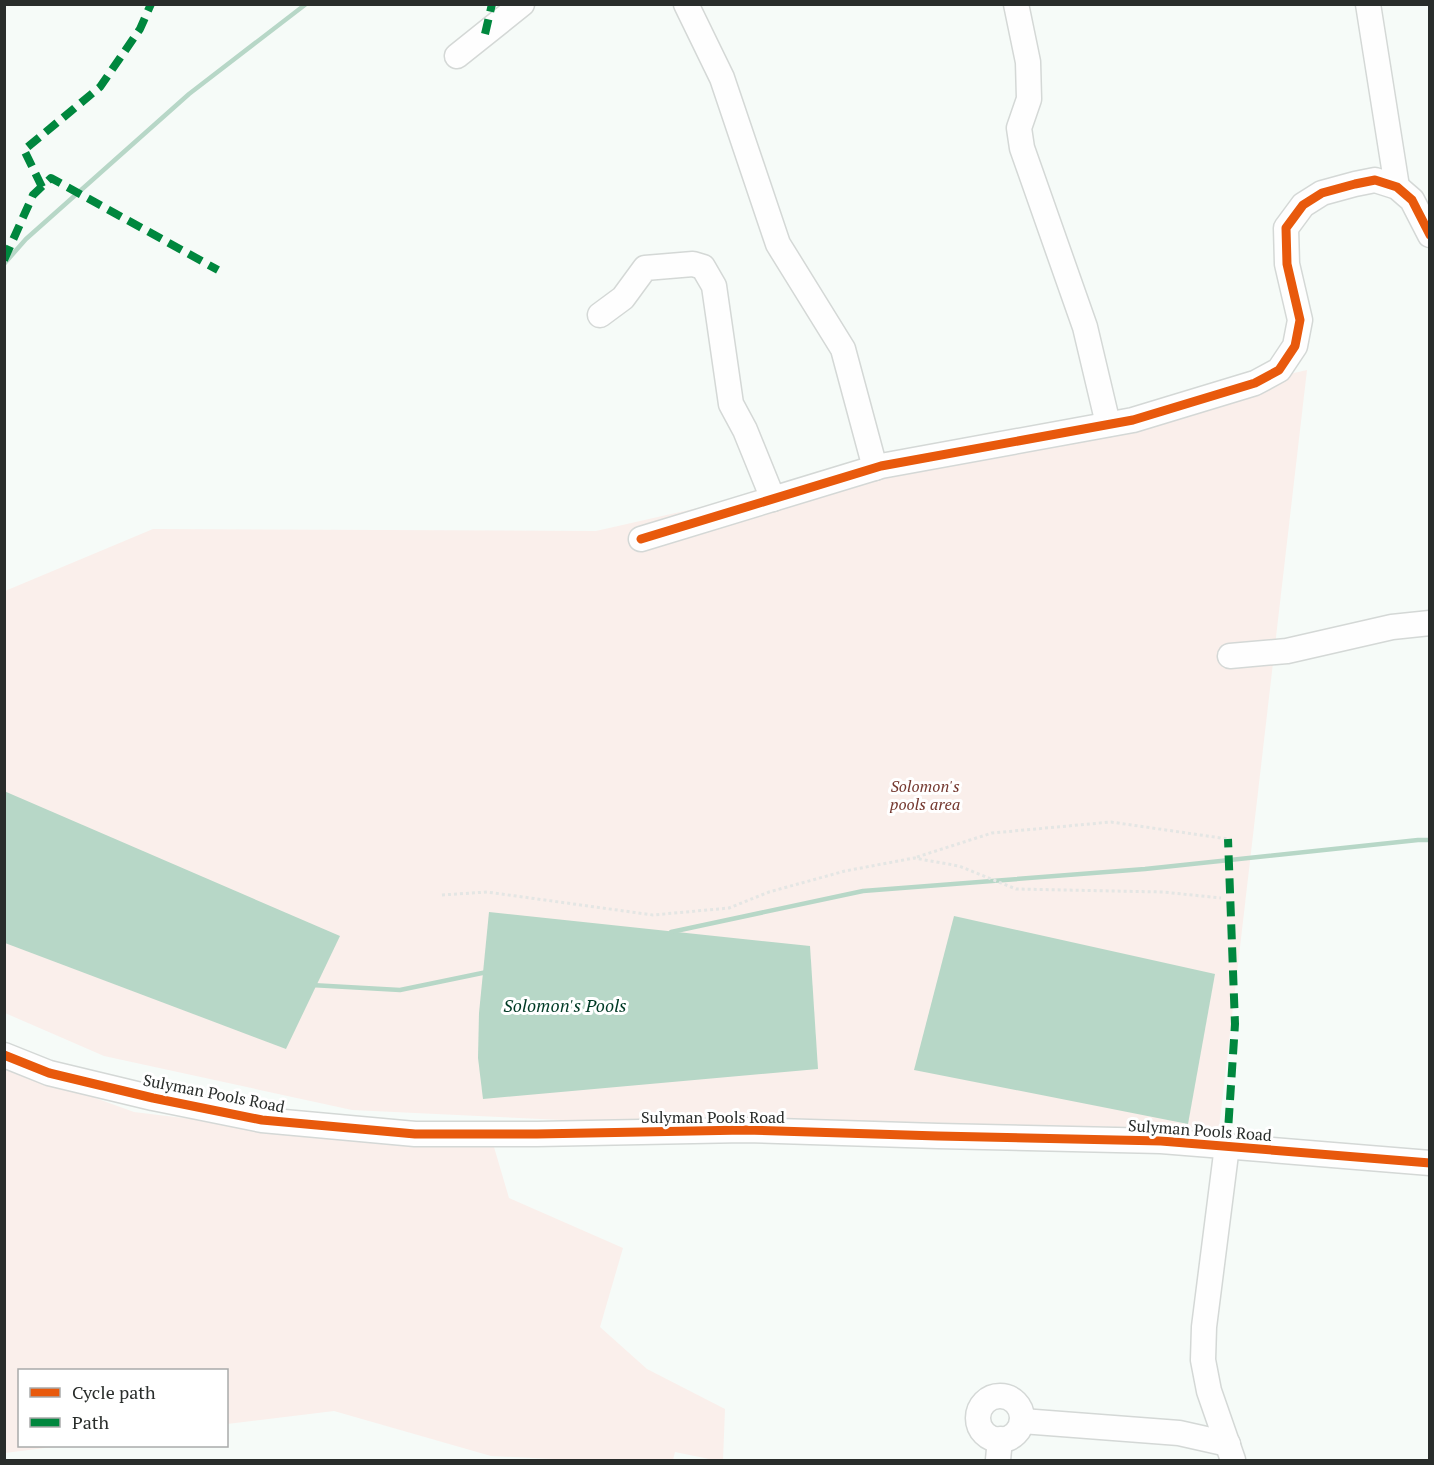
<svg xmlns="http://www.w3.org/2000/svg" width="1434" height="1465" font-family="'PT Serif',serif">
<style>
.green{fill:#faefeb}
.water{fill:#b7d7c7}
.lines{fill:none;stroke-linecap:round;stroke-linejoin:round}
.stream{stroke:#b7d7c7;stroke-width:4.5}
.minor-casing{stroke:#d4d8d6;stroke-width:27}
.path{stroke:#e4e6e4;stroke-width:3;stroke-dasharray:3 3;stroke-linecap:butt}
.minor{stroke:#fefefe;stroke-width:24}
.quiet{stroke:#00873e;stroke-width:8;stroke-dasharray:15 8;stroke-linecap:butt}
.cycleway-casing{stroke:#fff;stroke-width:13}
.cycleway{stroke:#e8590c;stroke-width:9}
.labels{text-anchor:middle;stroke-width:6;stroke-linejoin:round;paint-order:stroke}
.park-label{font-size:16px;font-style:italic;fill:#74382f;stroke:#fff}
.street-label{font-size:16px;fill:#292d2b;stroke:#fff}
.water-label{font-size:18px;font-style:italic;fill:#003a25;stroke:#fff}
</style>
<rect width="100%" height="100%" fill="#f6fbf8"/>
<!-- green -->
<g class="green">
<path d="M1307 370 1219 1128 583 1121 352 1110 104 1056 5 1013V591L153 529 596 531Z"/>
<path d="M4 1065 134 1112 397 1144 494 1147 509 1198 623 1248 600 1327 647 1369 725 1409 723 1460H714L675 1452 673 1460H574L491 1456 334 1411 227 1424 226 1370H20V1446H60L5 1453Z"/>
</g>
<!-- water -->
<g class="water">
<path d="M4 791 340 936 286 1049 5 943Z"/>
<path d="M489 912 810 946 818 1069 483 1099 478 1058 479 1013Z"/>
<path d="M954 916 1215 974 1188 1124 914 1070Z"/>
</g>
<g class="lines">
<!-- stream -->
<g class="stream">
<path d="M4 264 26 239 189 94 306 4"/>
<path d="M671 932 863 891 1145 869 1418 840H1430"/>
<path d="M311 985 400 990 487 972"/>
</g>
<defs>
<g id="minor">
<path d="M686 4 722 78 778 244 843 349 875 468"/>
<path d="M1016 4 1028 62 1029 99 1019 128 1022 148 1085 327 1108 424"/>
<path d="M1368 4 1397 187"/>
<path d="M457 56 522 4"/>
<path d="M600 315 623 298 645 268 693 264 703 267 714 286 731 404 745 430 773 499"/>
<path d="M641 539 881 466 1133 420 1255 383 1279 370 1295 346 1300 320 1287 264 1286 228 1303 205 1322 193 1355 184 1375 180 1397 187 1412 200 1430 235"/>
<path d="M1230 656 1287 651 1392 627 1430 623"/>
<path d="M4 1055 49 1073 153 1098 262 1120 415 1134H537L745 1130 938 1136 1161 1141 1430 1163"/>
<path d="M1227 1146 1204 1327 1203 1360 1209 1391 1233 1460"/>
<circle cx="1000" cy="1418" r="22"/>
<path d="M1022 1421 1179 1433 1228 1444"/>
<path d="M998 1460 1000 1439"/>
</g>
</defs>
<!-- minor casing -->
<use href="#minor" class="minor-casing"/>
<!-- path -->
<g class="path">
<path d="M917 857 992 833 1111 822 1228 839"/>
<path d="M442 895 487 892 653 915 729 908 769 892 845 871 914 858 959 866 1016 889 1163 892 1221 898"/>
</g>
<!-- minor -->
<use href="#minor" class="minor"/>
<!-- quiet -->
<g class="quiet">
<path d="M485 34 492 4"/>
<path d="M42 187 24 150 100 87 140 29 151 4"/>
<path d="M4 260 33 195 51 178 218 270"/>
<path d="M1227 1146 1235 1024 1228 839"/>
</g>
<defs>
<g id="cycleway">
<path d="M641 539 881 466 1133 420 1255 383 1279 370 1295 346 1300 320 1287 264 1286 228 1303 205 1322 193 1355 184 1375 180 1397 187 1412 200 1430 235"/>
<path d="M4 1055 49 1073 153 1098 262 1120 415 1134H537L745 1130 938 1136 1161 1141 1430 1163"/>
</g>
</defs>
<!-- cycleway casing -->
<use href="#cycleway" class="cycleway-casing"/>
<!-- cycleway -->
<use href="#cycleway" class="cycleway"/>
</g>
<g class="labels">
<!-- park labels -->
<g class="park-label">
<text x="925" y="792">Solomon's<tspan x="925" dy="18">pools area</tspan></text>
</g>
<!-- street labels -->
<g class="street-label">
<text transform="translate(214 1093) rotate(11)" y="6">Sulyman Pools Road</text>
<text x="713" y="1123">Sulyman Pools Road</text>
<text transform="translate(1200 1130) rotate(4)" y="6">Sulyman Pools Road</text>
</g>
<!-- water labels -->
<g class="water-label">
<text x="565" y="1012">Solomon's Pools</text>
</g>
</g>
<!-- border -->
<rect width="1434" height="1465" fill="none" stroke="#292d2b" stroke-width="12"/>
<!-- legend -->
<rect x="18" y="1369" width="210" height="78" fill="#ffffff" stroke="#a9abaa" stroke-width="1.5"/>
<rect x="30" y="1388" width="30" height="9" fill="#e8590c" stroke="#a9abaa" stroke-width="1.5"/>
<text x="72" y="1399" font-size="18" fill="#292d2b">Cycle path</text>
<rect x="30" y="1418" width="30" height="9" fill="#00873e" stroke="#a9abaa" stroke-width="1.5"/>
<text x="72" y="1429" font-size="18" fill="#292d2b">Path</text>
</svg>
